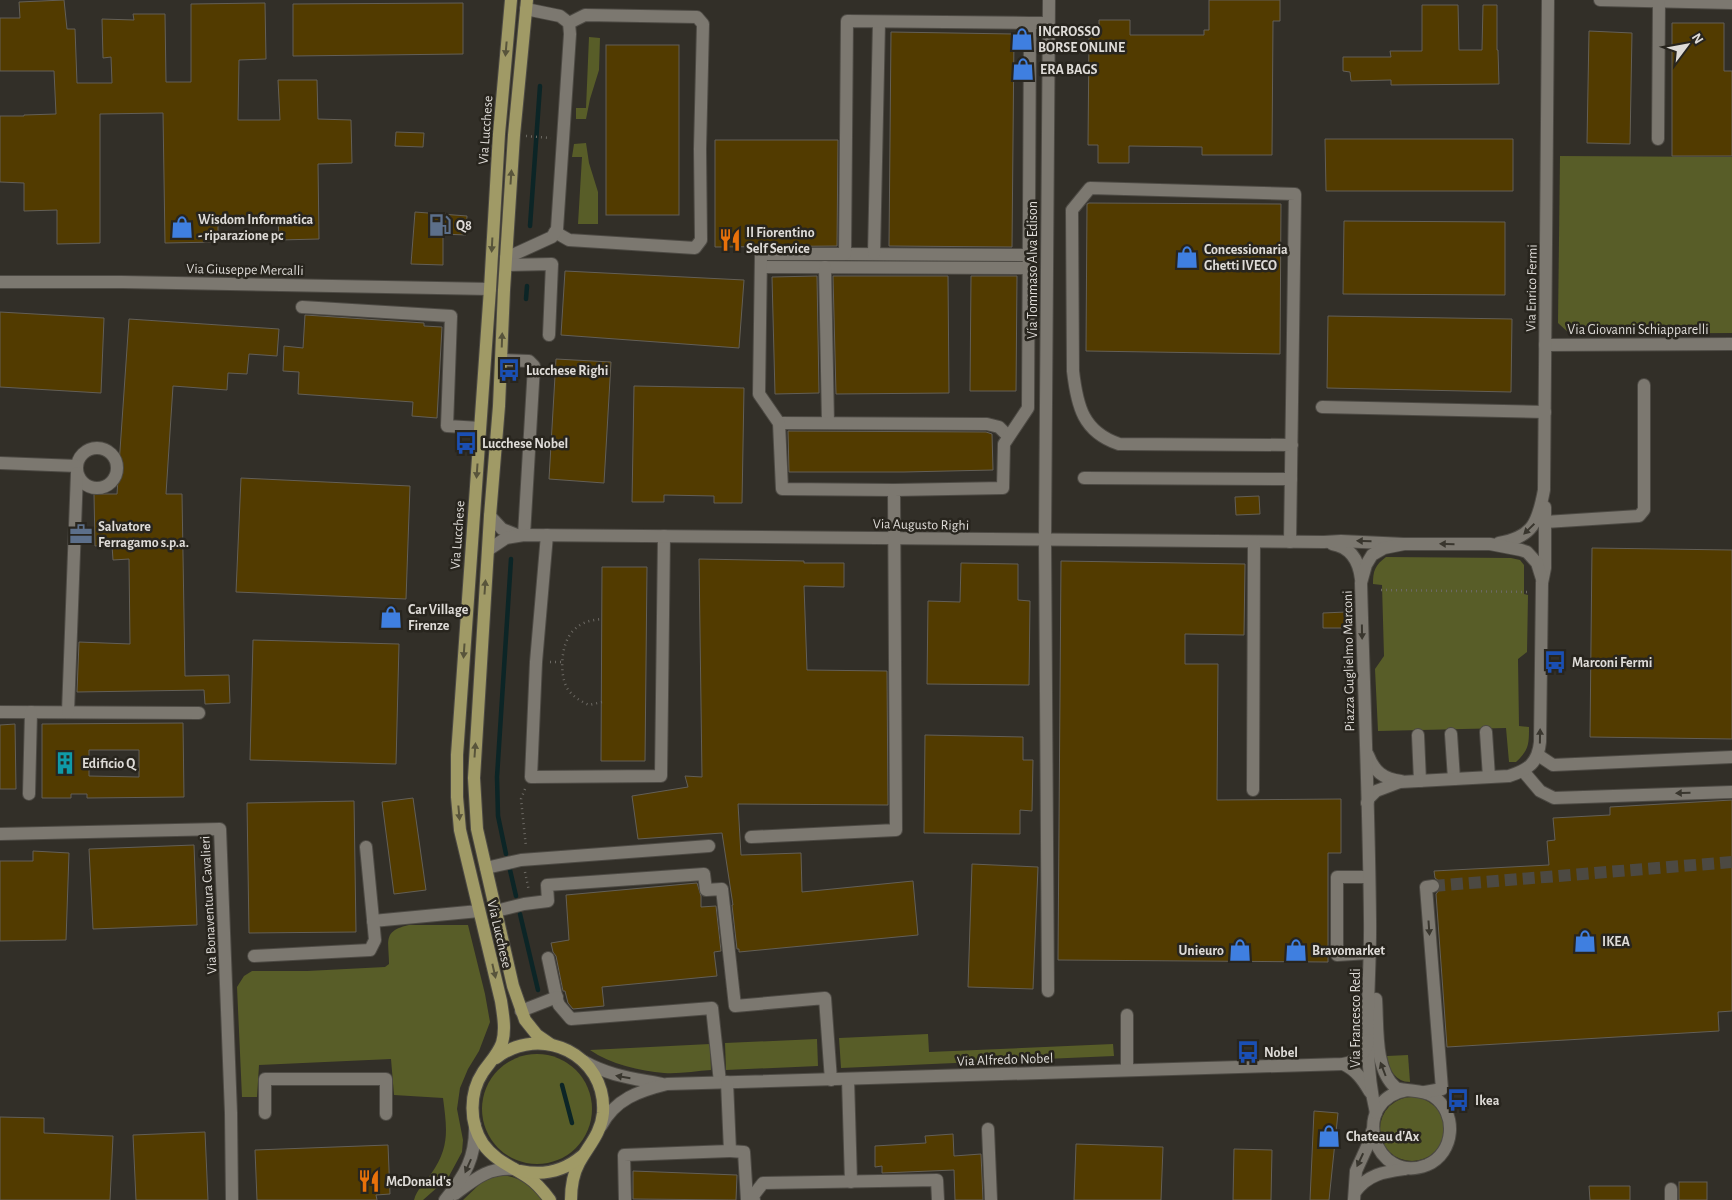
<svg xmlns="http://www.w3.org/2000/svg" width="1732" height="1200" font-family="'Alegreya Sans',sans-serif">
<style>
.green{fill:#585d28}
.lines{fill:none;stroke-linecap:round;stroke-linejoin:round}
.stream{stroke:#0c2526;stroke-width:4.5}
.building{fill:#523b00;stroke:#635f57;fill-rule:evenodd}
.minor-tunnel{stroke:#4c4942;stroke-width:12;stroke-dasharray:12 6;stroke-linecap:butt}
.minor-casing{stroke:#4d4a44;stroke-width:14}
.major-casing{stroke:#4d4a44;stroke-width:14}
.path{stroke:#6c6963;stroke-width:2.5;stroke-dasharray:1 4;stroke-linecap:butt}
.minor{stroke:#7c7870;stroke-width:12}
.major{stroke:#a09a66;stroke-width:12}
.oneway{fill:#58543b}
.oneway2{fill:#39362e}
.labels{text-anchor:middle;stroke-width:5;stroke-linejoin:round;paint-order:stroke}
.poi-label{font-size:14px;font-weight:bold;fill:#dedbd7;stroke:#28251e;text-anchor:start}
.street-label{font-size:14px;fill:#dedbd7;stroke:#28251e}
</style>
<rect width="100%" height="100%" fill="#322f28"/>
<!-- green -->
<g class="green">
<path d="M589 37 600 38 599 70 590 99 586 119H576V108H586Z"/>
<path d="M586 143 589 163 598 192V224H578L582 157H572L574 144Z"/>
<path d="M1560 156 1732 157V333L1570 334 1558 323Z"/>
<path d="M1386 557 1511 558 1520 560 1524 565V594L1528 595 1527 652 1518 659 1519 726 1529 727C1529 744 1529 750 1516 762H1509L1506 728 1378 731 1375 669 1384 656 1382 585 1373 584C1373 571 1375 565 1386 557Z"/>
<path d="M409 925H468L485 994 490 1022 479 1051 468 1069 460 1088 457 1109 463 1140 462 1152 448 1178 423 1200H414C417 1189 425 1183 431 1174 450 1147 447 1129 443 1098L394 1095 391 1059 259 1065 257 1097H242L237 987 244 976 252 971H307L385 967 389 964C389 941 382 931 409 925Z"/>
<path d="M928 1034 929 1052 1113 1044 1114 1056 841 1068 839 1038Z"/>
<path d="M817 1039 818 1066 726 1070 725 1043Z"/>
<path d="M710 1044 711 1070C696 1071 680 1074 664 1073 640 1071 610 1064 590 1050Z"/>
<circle cx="537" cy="1109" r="55"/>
<path d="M1408 1055 1410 1082C1395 1082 1389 1069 1387 1056Z"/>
<circle cx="1412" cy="1129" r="32"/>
<path d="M500 1175C521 1176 531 1187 546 1200H463L483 1181Z"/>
</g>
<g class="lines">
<!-- stream -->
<g class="stream">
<path d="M530 226 540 86"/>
<path d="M526 299 527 286"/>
<path d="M506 854 498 816 497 777 511 559"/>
<path d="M510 870 516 896"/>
<path d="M520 914 538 990"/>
<path d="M562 1085 572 1123"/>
</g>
</g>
<!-- building -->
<g class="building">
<path d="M64 0 67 29H75L77 83H112L111 57 103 58 102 19 134 20 133 14H165L166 82H191V4L265 3 266 59 239 60 238 120H280L278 80H317L318 119 351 120 352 163 318 164 319 239 279 240 278 219 218 220V242L165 243 163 113 100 114V243L57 244V210L24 211V183L0 182V116H24V115L56 114 54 71H0V18H20L19 2Z"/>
<path d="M1209 0H1280V21H1273L1272 155H1202V147L1129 146V163H1098V145H1088L1089 37H1099V20H1130V35H1204V30H1209Z"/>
<path d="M463 3V54L293 56V4Z"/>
<path d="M1422 5H1458L1459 50H1482L1483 5H1497V50H1498L1499 84 1391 85V80L1351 81 1350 72 1343 71V57H1391L1390 51H1422Z"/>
<path d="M1672 23H1724V71H1732V156H1672Z"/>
<path d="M1589 31 1632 33 1630 144 1587 143Z"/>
<path d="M891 32 1014 34 1012 247 889 246Z"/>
<rect x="606" y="45" width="73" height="170"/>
<path d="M396 132 424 133 423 147 395 146Z"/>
<path d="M1325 139H1513V191H1326Z"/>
<path d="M715 140H838L837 246 715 247Z"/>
<path d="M1089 203 1281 204 1280 354 1086 351 1087 204Z"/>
<path d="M415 212 467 216 466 235 443 234V265L411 264Z"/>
<path d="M1344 221 1505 222V295L1343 294Z"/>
<path d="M565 271 744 280 739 348 561 335Z"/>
<path d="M817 276 819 393 775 394 772 277Z"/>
<path d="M833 276H948L949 393 836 394Z"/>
<path d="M971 276H1017L1016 391H970Z"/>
<path d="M0 312 104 318 101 393 0 387Z"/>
<path d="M305 315 424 323V326L442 327 437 418 412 416 413 402 298 394 299 372 283 371 284 346 303 348Z"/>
<path d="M1328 316 1512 319 1511 392 1327 388Z"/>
<path d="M129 319 279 329 277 356 249 354 247 374 228 373 227 390 173 386 166 494H182L185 676 229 675 230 703 205 704 204 690 77 692 79 642 130 644 129 559 113 560 112 545 95 546 94 494H117Z"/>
<path d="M556 359 611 362 604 483 549 479Z"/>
<path d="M634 386 744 388 742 503H714V496L664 495V502H632Z"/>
<path d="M788 431 986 432 992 434 993 470 904 472H789Z"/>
<path d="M241 478 410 486 406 599 236 592Z"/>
<path d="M1259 496 1260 514 1236 515 1235 497Z"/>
<path d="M1592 548 1732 550V739L1590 737Z"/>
<path d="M699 559 804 561V563H844V587L804 586 807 670 887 671 888 805 738 804 741 855 801 853 802 892 913 881 918 935 739 952V949H737L732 905H733L722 833 638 839 632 796 688 787 685 776 702 777Z"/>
<path d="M1061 561 1245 564 1244 635 1185 634V664H1218L1217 800 1341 799V853H1328V962L1058 960Z"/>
<path d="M961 563 1018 564V600L1030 601 1029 685 927 684 928 601 960 602Z"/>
<path d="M602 567H647L645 761H601Z"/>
<path d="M1346 612V628H1323V613Z"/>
<path d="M253 640 399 644 396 764 250 760Z"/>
<path d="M183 723 184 797 87 798V794H71V798H42V724ZM89 750H139V777L89 776Z"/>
<path d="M15 724 16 789H0V725Z"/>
<path d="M925 735 1023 737V760H1033L1032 811 1020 810V834L924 833Z"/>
<path d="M413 798 426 890 394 894 382 802Z"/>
<path d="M1732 800V1011L1718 1012 1719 1031 1447 1047 1436 894 1440 889 1441 885 1439 881 1435 878 1434 871 1549 865 1547 841 1555 840 1553 818 1610 815V807Z"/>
<path d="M354 801 356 932 249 933 247 803Z"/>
<path d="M194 845 197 925 93 929 89 849Z"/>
<path d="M33 851 69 853 66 940 0 941V861H33Z"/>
<path d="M972 864 1038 867 1033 989 968 987Z"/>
<path d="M697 883 701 896V907L716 906 721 951 714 952 717 976 602 987 604 1006 573 1009 568 1003 565 991H563L556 956 553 952 551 943 569 940 566 895Z"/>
<path d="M1314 1111 1338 1113 1329 1200H1310Z"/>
<path d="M0 1117 44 1118V1133L113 1136 110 1200H0Z"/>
<path d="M205 1132 208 1200H136L133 1135Z"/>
<path d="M953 1134 954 1156 981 1154 983 1200H955L954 1170 882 1173V1166L875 1167V1146L926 1143 925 1136Z"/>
<path d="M1076 1144 1163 1147 1161 1200H1074Z"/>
<path d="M388 1145 390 1194 376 1195 377 1200H257L255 1150Z"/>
<path d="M1234 1149 1272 1150 1271 1200H1233Z"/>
<path d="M633 1171 737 1175 736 1200 633 1199Z"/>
<rect x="1679" y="1182" width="28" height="18"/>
<path d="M1589 1186H1630V1200H1590Z"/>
</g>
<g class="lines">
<!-- minor-tunnel -->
<path class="minor-tunnel" d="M1433 886 1732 862"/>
<defs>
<g id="minor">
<path d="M1600 0 1732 3"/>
<path d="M1658 139 1659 1"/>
<path d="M555 232 569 240 695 248 701 240 700 149 703 24 697 17 585 15 569 23"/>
<path d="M845 254 1029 255"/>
<path d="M874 254 879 22"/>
<path d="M506 258 552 237 557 229 570 34 569 23 560 16 526 9"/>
<path d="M506 265 552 264 549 335"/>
<path d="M761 267 1028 268"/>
<path d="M825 267 828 423"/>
<path d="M0 282H122L490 289"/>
<path d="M302 307 451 316 447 426 480 428"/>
<path d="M1545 345 1732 344"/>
<path d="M502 360 529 361 534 366 524 535"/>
<path d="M1322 407 1545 412"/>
<path d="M779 423 987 424 999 427 1008 436"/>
<circle cx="97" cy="468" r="20"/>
<path d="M0 463 77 466"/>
<path d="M1084 478 1291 479"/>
<path d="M894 490 782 489 779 423 759 394 761 254H845L847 21 1030 23"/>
<path d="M490 516 502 529 517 535"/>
<path d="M1545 522 1639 516 1644 510V385"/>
<path d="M547 535 536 662 531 777 661 776 664 536"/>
<path d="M1290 542 1295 194 1090 188 1072 210 1073 371C1077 406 1083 432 1119 444L1292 445"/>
<path d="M1499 543C1533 537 1538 522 1544 490L1548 0"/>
<path d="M1332 544C1351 547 1359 561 1361 579"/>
<path d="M488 550 506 538 524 535 1324 542 1341 541 1404 544"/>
<path d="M0 712 199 713"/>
<path d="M68 712 77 473"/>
<path d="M1486 732 1489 777"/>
<path d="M1451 734 1454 779"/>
<path d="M1418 735 1420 781"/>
<path d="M1368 755C1374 771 1383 779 1401 781"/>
<path d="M1538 755 1553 765 1732 757"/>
<path d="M1523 771 1540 791 1554 798 1732 792"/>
<path d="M1253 790 1254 542"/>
<path d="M29 794 31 712"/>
<path d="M1367 803 1369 798 1376 791 1400 782 1509 776C1528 770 1538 763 1540 742L1542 583 1545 568V507"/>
<path d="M0 834 220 829 231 1113 232 1200"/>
<path d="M751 837 896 830 894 490 1003 488 1004 444 1028 408 1030 23H1048"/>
<path d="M486 868 521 860 709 846"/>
<path d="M1369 877H1337V955L1369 953"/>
<path d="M496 911 524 904 548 901 547 885 704 874 706 890 722 889 735 1006 825 998 831 1080"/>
<path d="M373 921 479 911"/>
<path d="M254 956 370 950 375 940 366 847"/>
<path d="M548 958 557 1000 559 1005 571 1019 712 1008 720 1082"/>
<path d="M1048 991 1045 540 1049 0"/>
<path d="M1376 999C1378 1026 1374 1070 1396 1088 1409 1092 1421 1089 1433 1096 1458 1113 1455 1153 1427 1165 1374 1186 1348 1100 1407 1090"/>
<path d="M521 1011 557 997"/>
<path d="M583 1061C610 1076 632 1078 662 1084"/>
<path d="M1343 1064C1356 1070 1363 1080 1370 1092"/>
<path d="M1127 1070V1015"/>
<path d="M848 1079 851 1182"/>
<path d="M1425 1092 1442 1089 1426 887 1433 886"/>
<path d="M265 1113V1079H386V1114"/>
<path d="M1376 1113C1361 1051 1371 984 1370 920 1369 808 1364 695 1361 583L1366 565 1372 555 1384 548 1404 544H1490L1521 550 1527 552 1537 563 1542 579"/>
<path d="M601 1126C615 1099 639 1091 667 1084L1343 1064C1358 1061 1365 1055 1368 1040"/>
<path d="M988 1129 991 1200"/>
<path d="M730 1151 744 1152 747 1200"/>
<path d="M1671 1189V1200"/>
<path d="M1355 1192C1368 1174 1384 1172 1405 1169"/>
<path d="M455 1194C475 1179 488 1167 514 1169"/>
<path d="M445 1200C465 1176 476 1157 475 1125"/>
<path d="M625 1200 624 1155 730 1151 727 1082"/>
<path d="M754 1200 753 1196 763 1183 937 1180 938 1200"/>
<path d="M1354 1200 1356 1171 1370 1140 1372 1131"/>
</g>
<g id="major">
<path d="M511 0 499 134 490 289 457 755V797L460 830 501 1001C503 1014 506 1030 502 1043 498 1054 490 1062 483 1072 469 1093 469 1123 483 1144 495 1161 513 1167 529 1178 538 1184 544 1192 550 1200"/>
<path d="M527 0 514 135 504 290 499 406 490 516 474 778 477 829 513 986 525 1020 537 1035 550 1044"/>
<path d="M496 1058C541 1023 607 1055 603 1113 601 1134 588 1146 579 1163 573 1174 571 1187 571 1200"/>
<path d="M521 1171C544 1176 564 1171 582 1156"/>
</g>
</defs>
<!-- minor casing -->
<use href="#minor" class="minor-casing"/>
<!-- major casing -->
<use href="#major" class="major-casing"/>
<!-- path -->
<g class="path">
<path d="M526 136 551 138"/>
<path d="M1381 590 1529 592"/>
<path d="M550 662H563"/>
<path d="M602 702 589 705C580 701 572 696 567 688 559 673 561 643 573 631 581 622 591 620 602 619"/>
<path d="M525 789 521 799 526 847"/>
<path d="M525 872 529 891"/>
</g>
<!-- minor -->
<use href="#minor" class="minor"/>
<!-- major -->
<use href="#major" class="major"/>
</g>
<!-- one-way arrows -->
<defs><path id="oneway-solid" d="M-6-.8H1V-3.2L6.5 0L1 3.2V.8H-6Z" transform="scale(1.25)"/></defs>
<g class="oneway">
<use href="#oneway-solid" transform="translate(506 49) rotate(95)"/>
<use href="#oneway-solid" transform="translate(511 177) rotate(-86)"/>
<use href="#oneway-solid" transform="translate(492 245) rotate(93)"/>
<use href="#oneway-solid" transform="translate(502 340) rotate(-88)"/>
<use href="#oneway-solid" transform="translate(477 471) rotate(94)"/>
<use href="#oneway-solid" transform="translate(485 587) rotate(-86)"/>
<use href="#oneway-solid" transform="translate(464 651) rotate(94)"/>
<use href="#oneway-solid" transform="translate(475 750) rotate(-86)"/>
<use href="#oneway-solid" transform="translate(459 813) rotate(85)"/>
<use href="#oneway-solid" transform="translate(494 971) rotate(77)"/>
</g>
<g class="oneway2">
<use href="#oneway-solid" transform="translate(1529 529) rotate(136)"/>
<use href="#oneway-solid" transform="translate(1364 541) rotate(-179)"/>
<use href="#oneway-solid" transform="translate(1447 544) rotate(-179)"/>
<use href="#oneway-solid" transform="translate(1362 632) rotate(89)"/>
<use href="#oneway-solid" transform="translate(1540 736) rotate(-89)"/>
<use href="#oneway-solid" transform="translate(1683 793) rotate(178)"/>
<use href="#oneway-solid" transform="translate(1429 928) rotate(86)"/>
<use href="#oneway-solid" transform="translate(1383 1069) rotate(-111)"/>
<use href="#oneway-solid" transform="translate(623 1077) rotate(-170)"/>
<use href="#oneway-solid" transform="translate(1360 1160) rotate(115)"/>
<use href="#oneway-solid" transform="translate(468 1166) rotate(114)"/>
</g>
<!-- icons -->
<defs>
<symbol id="shop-bare" viewBox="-9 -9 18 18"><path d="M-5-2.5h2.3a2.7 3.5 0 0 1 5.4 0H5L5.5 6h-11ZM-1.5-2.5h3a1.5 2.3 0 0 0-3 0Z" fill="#3f7fe0" stroke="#28251e" stroke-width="2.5" paint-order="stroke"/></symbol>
<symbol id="fuel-bare" viewBox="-9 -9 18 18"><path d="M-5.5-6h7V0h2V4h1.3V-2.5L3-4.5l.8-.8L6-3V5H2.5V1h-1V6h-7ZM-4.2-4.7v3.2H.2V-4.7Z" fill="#5c6f8a" stroke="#28251e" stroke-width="2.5" paint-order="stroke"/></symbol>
<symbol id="restaurant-bare" viewBox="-9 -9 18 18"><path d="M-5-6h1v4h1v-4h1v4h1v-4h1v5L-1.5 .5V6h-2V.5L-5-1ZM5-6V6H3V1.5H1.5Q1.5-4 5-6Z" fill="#e8710a" stroke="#28251e" stroke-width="2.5" paint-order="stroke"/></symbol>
<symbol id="bus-bare" viewBox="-9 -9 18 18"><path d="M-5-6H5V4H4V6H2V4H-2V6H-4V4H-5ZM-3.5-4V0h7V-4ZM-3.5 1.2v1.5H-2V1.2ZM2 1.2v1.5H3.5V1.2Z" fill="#1a4fb4" stroke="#28251e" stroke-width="2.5" paint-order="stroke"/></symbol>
<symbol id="office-bare" viewBox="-9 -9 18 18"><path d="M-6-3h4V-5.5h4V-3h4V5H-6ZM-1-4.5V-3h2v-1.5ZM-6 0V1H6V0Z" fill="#5c6f8a" stroke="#28251e" stroke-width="2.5" paint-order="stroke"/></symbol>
<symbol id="building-bare" viewBox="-9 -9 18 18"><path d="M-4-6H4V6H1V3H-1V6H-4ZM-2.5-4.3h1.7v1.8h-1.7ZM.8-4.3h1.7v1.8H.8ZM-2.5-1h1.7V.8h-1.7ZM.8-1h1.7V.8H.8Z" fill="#0f9aa8" stroke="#28251e" stroke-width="2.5" paint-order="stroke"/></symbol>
</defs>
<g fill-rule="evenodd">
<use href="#shop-bare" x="1006" y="23" width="32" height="32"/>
<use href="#shop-bare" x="1007" y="53" width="32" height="32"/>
<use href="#fuel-bare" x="424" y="209" width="32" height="32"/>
<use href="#shop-bare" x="166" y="211" width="32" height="32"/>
<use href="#restaurant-bare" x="714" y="224" width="32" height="32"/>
<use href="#shop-bare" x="1171" y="241" width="32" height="32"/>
<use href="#bus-bare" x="493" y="354" width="32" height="32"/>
<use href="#bus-bare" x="450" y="427" width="32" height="32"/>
<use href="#office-bare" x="65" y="518" width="32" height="32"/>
<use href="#shop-bare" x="375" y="601" width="32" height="32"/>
<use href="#bus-bare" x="1539" y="646" width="32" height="32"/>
<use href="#building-bare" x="49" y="747" width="32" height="32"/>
<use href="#shop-bare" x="1569" y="925" width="32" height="32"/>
<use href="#shop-bare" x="1224" y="934" width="32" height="32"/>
<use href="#shop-bare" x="1280" y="934" width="32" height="32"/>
<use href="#bus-bare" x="1232" y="1036" width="32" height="32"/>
<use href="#bus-bare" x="1442" y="1084" width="32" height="32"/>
<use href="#shop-bare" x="1313" y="1120" width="32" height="32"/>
<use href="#restaurant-bare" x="353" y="1165" width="32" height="32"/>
</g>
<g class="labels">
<!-- poi labels -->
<g class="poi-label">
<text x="1038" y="36">INGROSSO<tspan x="1038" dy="16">BORSE ONLINE</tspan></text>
<text x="1040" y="74">ERA BAGS</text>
<text x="198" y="224">Wisdom Informatica<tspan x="198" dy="16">- riparazione pc</tspan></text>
<text x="456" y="230">Q8</text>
<text x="746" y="237">Il Fiorentino<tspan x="746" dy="16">Self Service</tspan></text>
<text x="1204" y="254">Concessionaria<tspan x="1204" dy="16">Ghetti IVECO</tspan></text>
<text x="526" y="375">Lucchese Righi</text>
<text x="482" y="448">Lucchese Nobel</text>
<text x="98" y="531">Salvatore<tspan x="98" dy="16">Ferragamo s.p.a.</tspan></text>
<text x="408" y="614">Car Village<tspan x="408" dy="16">Firenze</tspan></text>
<text x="1572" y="667">Marconi Fermi</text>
<text x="82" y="768">Edificio Q</text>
<text x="1602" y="946">IKEA</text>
<text x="1224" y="955" text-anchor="end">Unieuro</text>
<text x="1312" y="955">Bravomarket</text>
<text x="1264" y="1057">Nobel</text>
<text x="1475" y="1105">Ikea</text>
<text x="1346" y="1141">Chateau d'Ax</text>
<text x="386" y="1186">McDonald's</text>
</g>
<!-- street labels -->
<g class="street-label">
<text transform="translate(485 130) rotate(-86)" y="5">Via Lucchese</text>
<text transform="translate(245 269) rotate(1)" y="5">Via Giuseppe Mercalli</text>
<text transform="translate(1032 270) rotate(-90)" y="5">Via Tommaso Alva Edison</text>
<text transform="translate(1531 288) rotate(-89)" y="5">Via Enrico Fermi</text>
<text x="1638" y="334">Via Giovanni Schiapparelli</text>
<text transform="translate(921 524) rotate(1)" y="5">Via Augusto Righi</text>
<text transform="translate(457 535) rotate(-86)" y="5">Via Lucchese</text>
<text transform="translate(1348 661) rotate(-91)" y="5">Piazza Guglielmo Marconi</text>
<text transform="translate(208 905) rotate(-93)" y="5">Via Bonaventura Cavalieri</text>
<text transform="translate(500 934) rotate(77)" y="5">Via Lucchese</text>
<text transform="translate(1355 1018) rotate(-90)" y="5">Via Francesco Redi</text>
<text transform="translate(1005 1059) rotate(-2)" y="5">Via Alfredo Nobel</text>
</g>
</g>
<!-- north arrow -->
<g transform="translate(1687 45) rotate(58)" stroke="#28251e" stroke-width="4" paint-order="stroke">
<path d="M0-4L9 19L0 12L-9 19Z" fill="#dedbd7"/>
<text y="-8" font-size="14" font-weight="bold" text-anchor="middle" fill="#dedbd7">N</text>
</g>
</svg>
